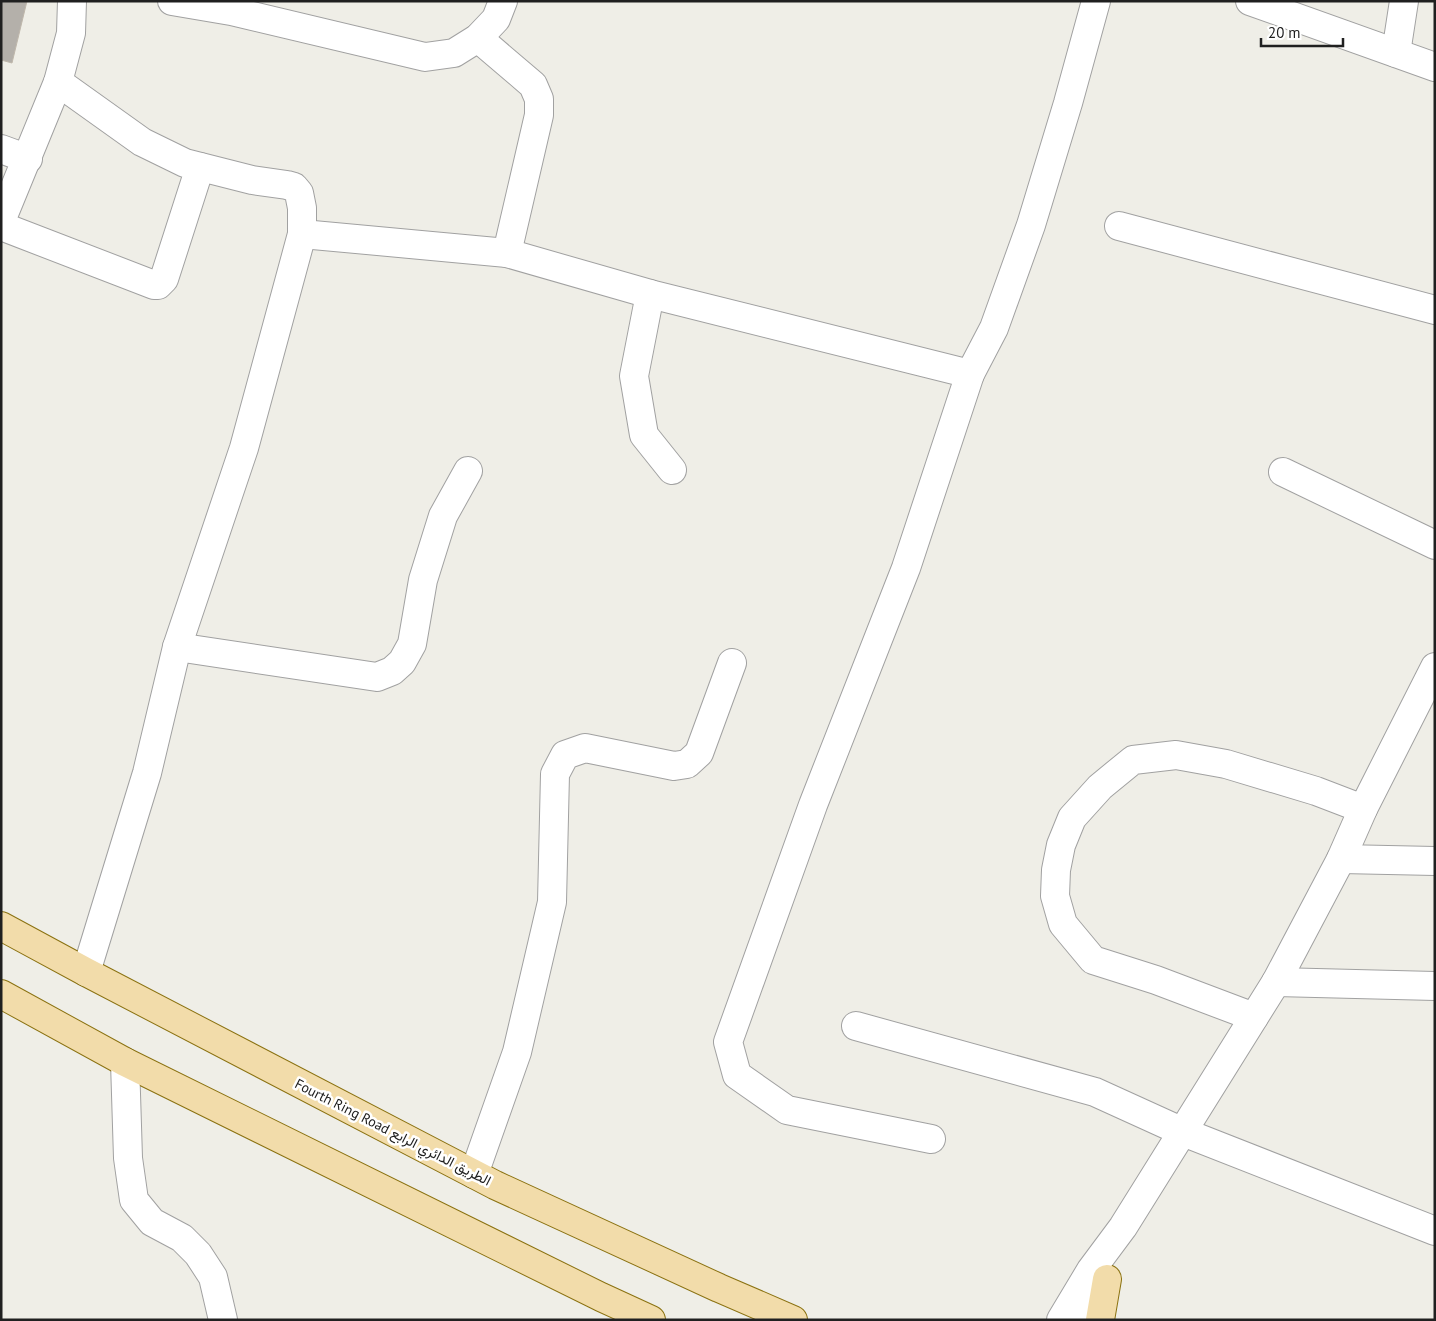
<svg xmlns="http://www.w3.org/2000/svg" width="1436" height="1321" font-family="'PT Sans',Vazirmatn,sans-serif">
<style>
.building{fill:#b4b0aa;stroke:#bfb7ab}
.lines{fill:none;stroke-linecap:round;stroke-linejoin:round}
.minor-casing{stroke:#a1a1a1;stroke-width:30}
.major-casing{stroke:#8b7211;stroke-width:30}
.minor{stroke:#fff;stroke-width:28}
.major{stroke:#f2dcaa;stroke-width:28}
.labels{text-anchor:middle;stroke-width:5;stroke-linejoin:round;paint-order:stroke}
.street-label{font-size:14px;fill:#202020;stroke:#fff}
</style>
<rect width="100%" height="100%" fill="#efeee7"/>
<!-- building -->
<path class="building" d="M1 1H27L12 63 1 60Z"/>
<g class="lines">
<defs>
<g id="minor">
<path d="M172 1 231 11 425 57 454 53 478 38 496 19 503 1"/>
<path d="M1250 1 1435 67"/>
<path d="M478 38 533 85 539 99V115L507 253"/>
<path d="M1396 53 1404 1"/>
<path d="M58 82 142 142 185 163 252 180 287 185 294 187 299 193 302 208V234L244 448 177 647 147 773 86 972"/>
<path d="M1 149 28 159"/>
<path d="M1 221 58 82 71 33 72 1"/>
<path d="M1 226 154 285H158L164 279 200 167"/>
<path d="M1119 226 1435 310"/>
<path d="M302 234 507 253 650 294 970 374"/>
<path d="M650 294 634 376 644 435 672 470"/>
<path d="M1283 472 1435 545"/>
<path d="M177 647 377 677 392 671 402 662 412 644 423 580 443 516 468 471"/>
<path d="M1341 859 1435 861"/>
<path d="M1276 982 1435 986"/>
<path d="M1254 1017 1156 980 1093 960 1063 924 1055 896 1056 870 1061 845 1072 818 1100 787 1133 760 1176 755 1226 764 1316 791 1363 809"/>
<path d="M856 1026 1095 1092 1183 1132 1435 1231"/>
<path d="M125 1062 128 1158 134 1200 152 1222 182 1238 198 1254 213 1277 223 1320"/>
<path d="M931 1139 787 1110 737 1075 728 1042 813 805 906 568 970 374 994 328 1031 225 1068 103 1096 1"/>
<path d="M474 1174 517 1052 552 902 555 774 565 755 585 748 674 766 687 764 699 753 732 663"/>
<path d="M1061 1320 1091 1270 1123 1227 1276 982 1341 859 1363 809 1435 667"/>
<path d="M1085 1320 1104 1283"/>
</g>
<g id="major">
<path d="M1 926 86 972 495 1185 719 1288 793 1320"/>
<path d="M1 994 125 1062 601 1297 651 1320"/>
<path d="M1100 1320 1107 1279"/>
</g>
</defs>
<!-- minor casing -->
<use href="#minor" class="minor-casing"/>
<!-- major casing -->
<use href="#major" class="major-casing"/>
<!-- minor -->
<use href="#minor" class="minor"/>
<!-- major -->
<use href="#major" class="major"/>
</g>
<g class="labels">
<!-- street labels -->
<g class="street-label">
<text transform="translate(393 1132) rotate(27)" y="5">Fourth Ring Road الطريق الدائري الرابع</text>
</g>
</g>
<!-- border -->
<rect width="1436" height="1321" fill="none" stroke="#202020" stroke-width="5"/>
<!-- scale -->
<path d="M1261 38v8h82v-8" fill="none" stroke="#202020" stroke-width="2.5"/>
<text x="1268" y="38" font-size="15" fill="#202020" stroke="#ffffff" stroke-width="4" paint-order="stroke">20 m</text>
</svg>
